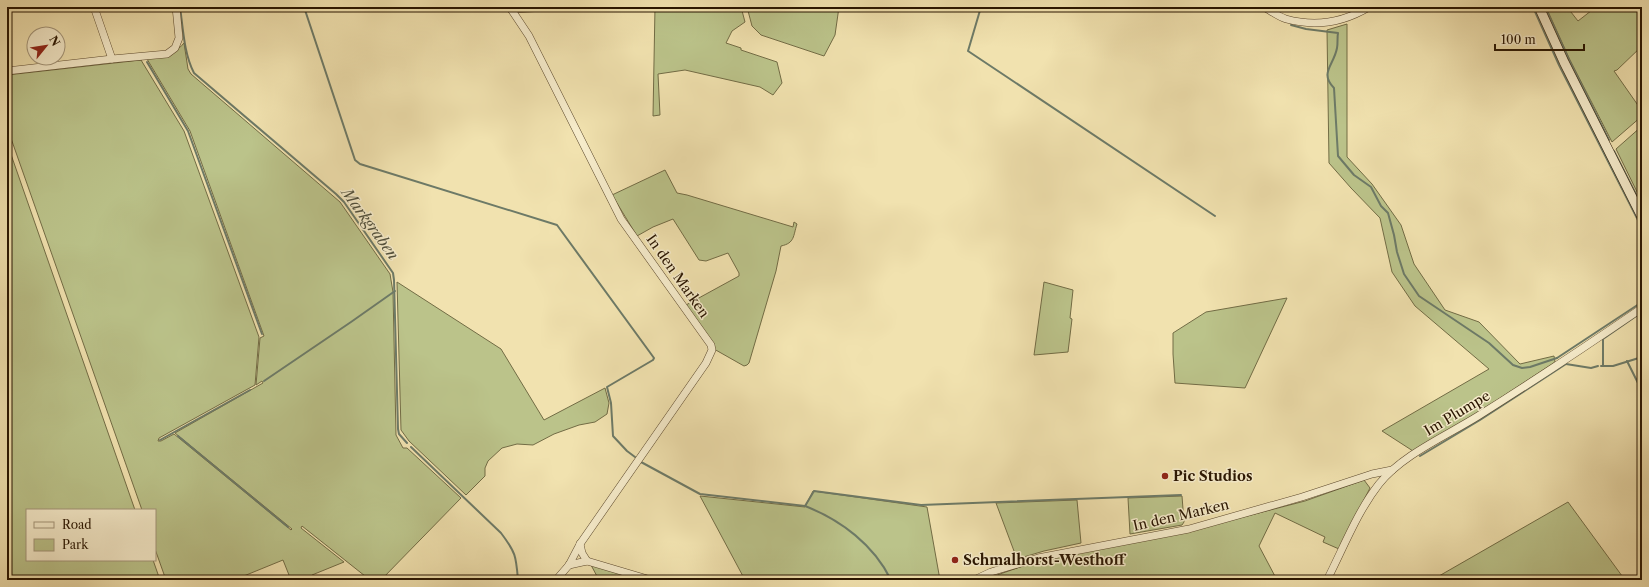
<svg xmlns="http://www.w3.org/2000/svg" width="1649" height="587" font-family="'Libre Caslon Text',serif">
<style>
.green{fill:#bbc38a;stroke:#726c45}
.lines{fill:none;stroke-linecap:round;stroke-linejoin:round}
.stream{stroke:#6d7a67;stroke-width:2}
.street-casing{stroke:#5b482c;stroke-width:8}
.secondary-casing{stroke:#291500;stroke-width:10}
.street{stroke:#f6eccb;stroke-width:7}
.secondary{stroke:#f6eccb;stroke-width:9}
.poi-dot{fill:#8f2418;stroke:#f6eccb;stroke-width:1.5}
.labels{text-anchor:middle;stroke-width:3;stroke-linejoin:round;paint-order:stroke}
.street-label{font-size:14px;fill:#291500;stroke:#f6eccb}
.poi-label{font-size:14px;font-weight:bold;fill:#291500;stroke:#f6eccb;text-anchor:start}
.water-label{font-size:15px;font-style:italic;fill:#51503c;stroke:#f6eccb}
</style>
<rect width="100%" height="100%" fill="#f1e2af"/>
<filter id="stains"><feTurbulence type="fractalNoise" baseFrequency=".005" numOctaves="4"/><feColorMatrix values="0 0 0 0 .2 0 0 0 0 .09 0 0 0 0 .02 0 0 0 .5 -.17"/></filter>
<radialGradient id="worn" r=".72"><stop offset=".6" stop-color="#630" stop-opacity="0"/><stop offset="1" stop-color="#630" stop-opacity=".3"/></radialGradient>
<!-- green -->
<g class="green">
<path d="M655 7H741L745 22 732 31 726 43 741 48V50L777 62 782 83 773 95 760 87 685 70 658 74 660 115 653 116Z"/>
<path d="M747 7H839L835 35 824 56 761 35 752 26Z"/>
<path d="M1546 7H1567L1578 21 1596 7H1633L1642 14V46L1617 70 1614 71 1642 111V116L1612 142 1570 60Z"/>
<path d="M1347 24V157L1372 184 1401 225 1414 264 1445 310 1479 322 1520 364 1554 356 1555 362 1476 414 1413 451 1382 431 1489 369 1415 306 1392 272 1380 218 1351 188 1329 163 1327 30Z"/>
<path d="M184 43 188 69 191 74 340 202 390 274 393 292 396 435 403 448H407L461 498 381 580H370L302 526 301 528 344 562 312 575 314 580H291L283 560 234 580H166L155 549V510H142L7 127V75L141 60 184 131 259 337 255 385 159 438 158 441H161L174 434 291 530 292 529 175 433 263 383 262 381 256 385 260 338 264 336 190 131 147 59C164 56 172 57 184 43Z"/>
<path d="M1642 126V202L1616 149Z"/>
<path d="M7 143 135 510H27V560H153L160 580H7Z"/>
<path d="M665 170 677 193 687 195 793 227 794 222 797 224C793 236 795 243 781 246L776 271 749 363 747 365 744 366 714 349 686 305 739 276V273L728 253 706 261 699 260 673 219 653 227 637 236 612 195Z"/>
<path d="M397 282 501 349 544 420 605 388 609 403 607 414 595 422 579 425 554 434 533 445 517 444 502 448 488 461 485 468V476L466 495 409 441 401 430Z"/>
<path d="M1044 282 1073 290 1070 318 1072 319 1068 352 1034 355Z"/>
<path d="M1287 298 1245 388 1175 383 1173 354V333L1206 312Z"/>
<path d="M1364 480 1370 488 1339 549 1323 542 1325 537 1275 513 1259 546 1277 580H983L1037 561 1189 531 1305 501Z"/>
<path d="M813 491 927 507 940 580H745L700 496 805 507Z"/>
<path d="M1182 496 1184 522 1182 525 1130 534 1128 498Z"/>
<path d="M1077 500 1081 543 1044 551 1017 559 996 503Z"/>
<path d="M1568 502 1625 580H1432Z"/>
<path d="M591 565 641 580H599Z"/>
</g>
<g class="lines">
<!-- stream -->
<g class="stream">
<path d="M180 7C183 28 184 54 194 73L336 194 344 202 393 273 394 280 398 429 399 434 407 443"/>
<path d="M304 7 355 160 360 164 557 225 654 358 653 360 607 387 611 403 613 436 627 451 635 457"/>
<path d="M981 7 968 51 1215 216"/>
<path d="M1274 7 1281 11"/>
<path d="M1533 7 1559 65 1642 228"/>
<path d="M1545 7 1569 60 1609 140"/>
<path d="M1291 25 1306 29 1338 33C1337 38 1338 44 1337 48 1334 65 1319 73 1334 88L1338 156 1354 175 1371 187 1381 206 1388 213 1394 235 1397 252 1404 274 1419 296 1489 343 1513 365 1522 368 1530 367 1557 358"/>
<path d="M147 62 188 131 262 334"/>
<path d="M1614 151 1642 206"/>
<path d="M1557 358 1642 302"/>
<path d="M1627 361 1638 383 1642 415"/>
<path d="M1566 364 1591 368 1598 366"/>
<path d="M1601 366H1613L1642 357"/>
<path d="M1603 366V339L1642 312"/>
<path d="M264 381 351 322 395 291"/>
<path d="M178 436 288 527"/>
<path d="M160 440 250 390"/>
<path d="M411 447 501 533C516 553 516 556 518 580"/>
<path d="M1420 456 1480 420 1566 364"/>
<path d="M1642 460C1636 490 1638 518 1642 547"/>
<path d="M641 462 700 494 805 506C841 520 874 545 891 580"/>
<path d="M805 506 814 491 921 505 1181 495"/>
</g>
<defs>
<g id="street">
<path d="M94 7 112 59"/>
<path d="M506 7 511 9 529 36 621 219 711 345 712 350 706 363 580 544 569 565 556 580"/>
<path d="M1264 7C1271 11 1279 17 1286 19 1315 27 1344 22 1369 7"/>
<path d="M511 9 557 7"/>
<path d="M7 71 112 59 167 54 175 48 179 38 176 7"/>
<path d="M580 544 582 553 587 561"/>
<path d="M569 565 587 561 651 580"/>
<path d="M974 580 991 572 1038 558 1189 529 1302 497 1372 474 1392 470"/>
<path d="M1327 580C1343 549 1357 512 1379 484 1402 455 1446 436 1478 416 1534 381 1588 345 1642 308"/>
</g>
<path id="secondary" d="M1539 7 1564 62 1642 217"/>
</defs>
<!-- street casing -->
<use href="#street" class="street-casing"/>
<!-- secondary casing -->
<use href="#secondary" class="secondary-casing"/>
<!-- street -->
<use href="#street" class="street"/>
<!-- secondary -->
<use href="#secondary" class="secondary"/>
</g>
<!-- markers -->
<g class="poi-dot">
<circle cx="1165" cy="476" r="4"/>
<circle cx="955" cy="560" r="4"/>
</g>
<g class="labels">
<!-- street labels -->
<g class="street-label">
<text transform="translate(678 276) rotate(55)" y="5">In den Marken</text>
<text transform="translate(1457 413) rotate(-31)" y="5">Im Plumpe</text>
<text transform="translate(1181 515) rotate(-13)" y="5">In den Marken</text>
</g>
<!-- poi labels -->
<g class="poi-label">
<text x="1173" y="481">Pic Studios</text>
<text x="963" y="565">Schmalhorst-Westhoff</text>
</g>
<!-- water labels -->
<g class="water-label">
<text transform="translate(370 224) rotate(54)" y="5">Markgraben</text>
</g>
</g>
<!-- margin -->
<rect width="1649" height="587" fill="none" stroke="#f1e2af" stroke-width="24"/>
<rect x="8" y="8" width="1633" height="571" fill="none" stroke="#291500" stroke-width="2"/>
<rect x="12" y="12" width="1625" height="563" fill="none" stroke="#291500"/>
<!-- legend -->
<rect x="26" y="509" width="130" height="52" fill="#f6eccb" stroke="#a4967a"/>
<rect x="34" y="522" width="20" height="6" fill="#f6eccb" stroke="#a4967a"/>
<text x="62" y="529" font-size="12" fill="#291500">Road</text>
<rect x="34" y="539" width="20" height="12" fill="#bbc38a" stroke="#a4967a"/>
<text x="62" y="549" font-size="12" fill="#291500">Park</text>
<!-- north arrow -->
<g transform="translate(46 46) rotate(60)"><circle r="19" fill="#f6eccb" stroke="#a4967a"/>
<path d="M0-3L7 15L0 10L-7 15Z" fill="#8f2418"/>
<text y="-6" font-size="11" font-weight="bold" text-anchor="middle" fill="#291500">N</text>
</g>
<!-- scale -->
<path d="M1495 44v6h89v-6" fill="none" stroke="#291500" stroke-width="2"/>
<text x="1501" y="44" font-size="12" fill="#291500" stroke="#f6eccb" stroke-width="3" paint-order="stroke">100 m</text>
<rect width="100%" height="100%" filter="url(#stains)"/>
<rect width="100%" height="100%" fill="url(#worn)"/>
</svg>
